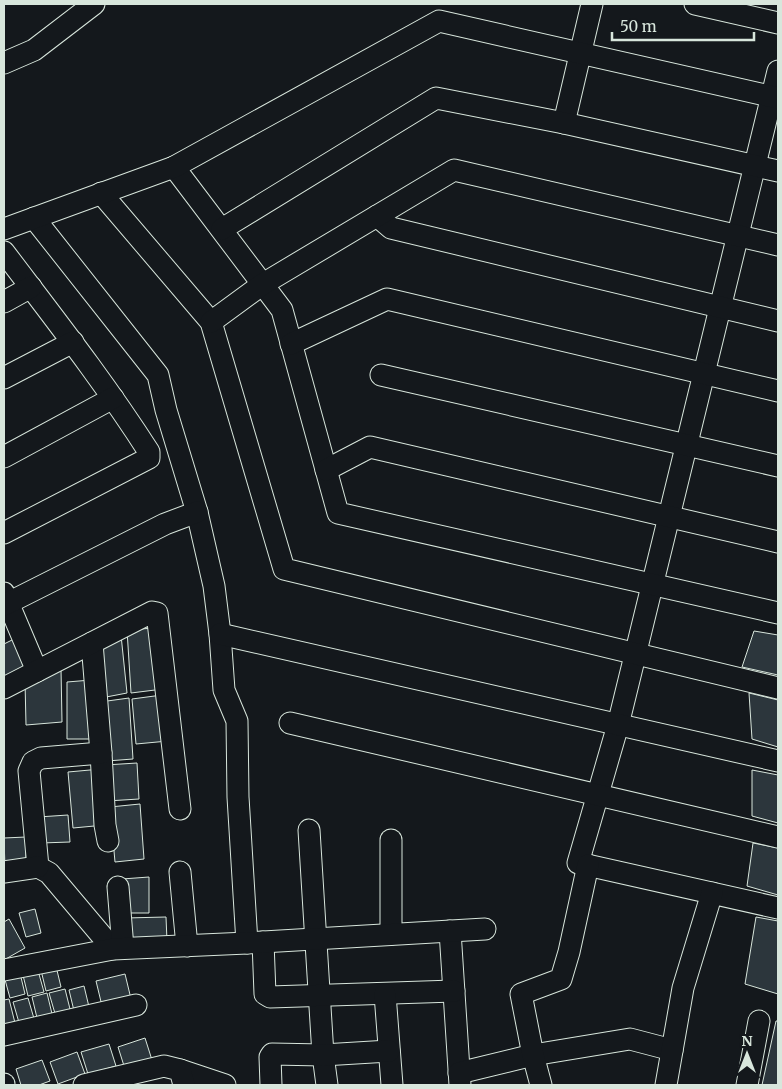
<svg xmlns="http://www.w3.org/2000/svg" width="782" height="1089" font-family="Merriweather,serif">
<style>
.building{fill:#2c363c;stroke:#d8e6dc}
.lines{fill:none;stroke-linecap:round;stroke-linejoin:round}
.minor-casing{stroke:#d8e6dc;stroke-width:23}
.minor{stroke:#14181c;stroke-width:21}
</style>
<rect width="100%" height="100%" fill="#14181c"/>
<!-- building -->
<g class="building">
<path d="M154 628 163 689 131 693 127 630Z"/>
<path d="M754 631 778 635V675L742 667Z"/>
<path d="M121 635 127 693 101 698 97 644Z"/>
<path d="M14 639 30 666 4 681V644Z"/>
<path d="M61 669 62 722 26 725 25 681Z"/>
<path d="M91 680 97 739H67V682Z"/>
<path d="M749 693 778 700V747L752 739Z"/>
<path d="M162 695 168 741 136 744 132 699Z"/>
<path d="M129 698 133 759 107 761 100 702Z"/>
<path d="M137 763 139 799 107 801 105 765Z"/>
<path d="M101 769 105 825 73 828 68 772Z"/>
<path d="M752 770 778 775V823L752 816Z"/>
<path d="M140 804 144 859 115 862 110 807Z"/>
<path d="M68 815 70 842 41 843 38 817Z"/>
<path d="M26 837V866L5 868 4 838Z"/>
<path d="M753 843 778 848V895L747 886Z"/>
<path d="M149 877V913H123L122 879Z"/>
<path d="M35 909 41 933 26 937 19 913Z"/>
<path d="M166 917 167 941 125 942V918Z"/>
<path d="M756 917 778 921V994L745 984Z"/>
<path d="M9 919 25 948 4 960V922Z"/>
<path d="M55 962 61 987 46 991 40 966Z"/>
<path d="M37 967 44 992 28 996 22 971Z"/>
<path d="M19 969 25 994 10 998 4 976Z"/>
<path d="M125 974 132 1003 103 1010 96 981Z"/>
<path d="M84 986 90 1011 75 1015 69 990Z"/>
<path d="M65 989 71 1013 56 1017 49 993Z"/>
<path d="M47 993 53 1018 38 1022 32 997Z"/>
<path d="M28 998 35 1022 20 1026 13 1002Z"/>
<path d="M9 999 15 1023 4 1026V1000Z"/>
<path d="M776 1021H778V1085H762Z"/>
<path d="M145 1038 152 1060 125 1069 118 1047Z"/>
<path d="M109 1044 116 1066 88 1074 81 1052Z"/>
<path d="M77 1052 85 1074 58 1084 50 1062Z"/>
<path d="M42 1060 50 1081 39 1085H21L16 1069Z"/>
</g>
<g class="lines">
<defs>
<g id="minor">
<path d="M695 4 778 23"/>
<path d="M4 63 34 50 94 4"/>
<path d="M778 71 618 725 578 863 778 908"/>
<path d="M564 123 592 4"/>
<path d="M174 167 282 310 338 513 778 613"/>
<path d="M101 193 211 322 284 569 778 688"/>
<path d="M377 216 391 228 778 321"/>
<path d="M34 218 158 375 166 410 197 512 214 586 220 634 224 690 237 721 238 797 247 943"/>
<path d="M4 229 174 167 439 21 778 98"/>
<path d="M222 229 436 98 564 123 778 171"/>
<path d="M4 252C54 318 105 383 149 452V458L4 533"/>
<path d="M4 302 31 287"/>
<path d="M211 322 263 284 454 170 778 245"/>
<path d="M291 344 387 299 778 391"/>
<path d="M381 375 778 466"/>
<path d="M4 378 73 342"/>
<path d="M4 457 113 398"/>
<path d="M326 470 370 447 778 542"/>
<path d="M4 593 37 671"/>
<path d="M4 605 165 524 197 512"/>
<path d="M220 634 778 761"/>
<path d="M92 643 101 753 105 825 108 841"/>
<path d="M4 688 152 612 157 613 180 809"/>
<path d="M290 723 778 837"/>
<path d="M101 753 41 758 33 762 29 771 38 867 49 873 113 949"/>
<path d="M309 830 323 1055 327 1085"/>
<path d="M391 840V934"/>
<path d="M4 872 38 867"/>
<path d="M180 872 187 946"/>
<path d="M118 887 123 948"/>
<path d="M450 931 460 1085"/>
<path d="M263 942 265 994 270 997 454 991"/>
<path d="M4 970 113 949 247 943 485 929"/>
<path d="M385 994 392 1085"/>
<path d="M4 1035 136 1005"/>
<path d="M180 1070 225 1085"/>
<path d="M459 1073 533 1055 630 1039 672 1050"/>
<path d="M4 1084V1085"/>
<path d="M84 1085 164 1066 180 1070 184 1085"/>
<path d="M271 1085 270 1057 272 1054 323 1055 389 1051"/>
<path d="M541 1085 533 1055 521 994 561 979 569 952 588 865"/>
<path d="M666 1085 683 988 712 893"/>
<path d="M747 1085 759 1021"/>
</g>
</defs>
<!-- minor casing -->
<use href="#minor" class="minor-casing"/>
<!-- minor -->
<use href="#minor" class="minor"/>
</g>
<!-- border -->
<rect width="782" height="1089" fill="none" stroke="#d8e6dc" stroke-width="10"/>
<!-- north arrow -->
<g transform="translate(747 1054)" stroke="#14181c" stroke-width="4" paint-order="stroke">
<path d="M0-4L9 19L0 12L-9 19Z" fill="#d8e6dc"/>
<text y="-8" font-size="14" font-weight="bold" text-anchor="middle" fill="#d8e6dc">N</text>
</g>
<!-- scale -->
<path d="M612 32v8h142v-8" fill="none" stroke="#d8e6dc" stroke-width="2.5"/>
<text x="620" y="32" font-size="15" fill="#d8e6dc" stroke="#14181c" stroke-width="4" paint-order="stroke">50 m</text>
</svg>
